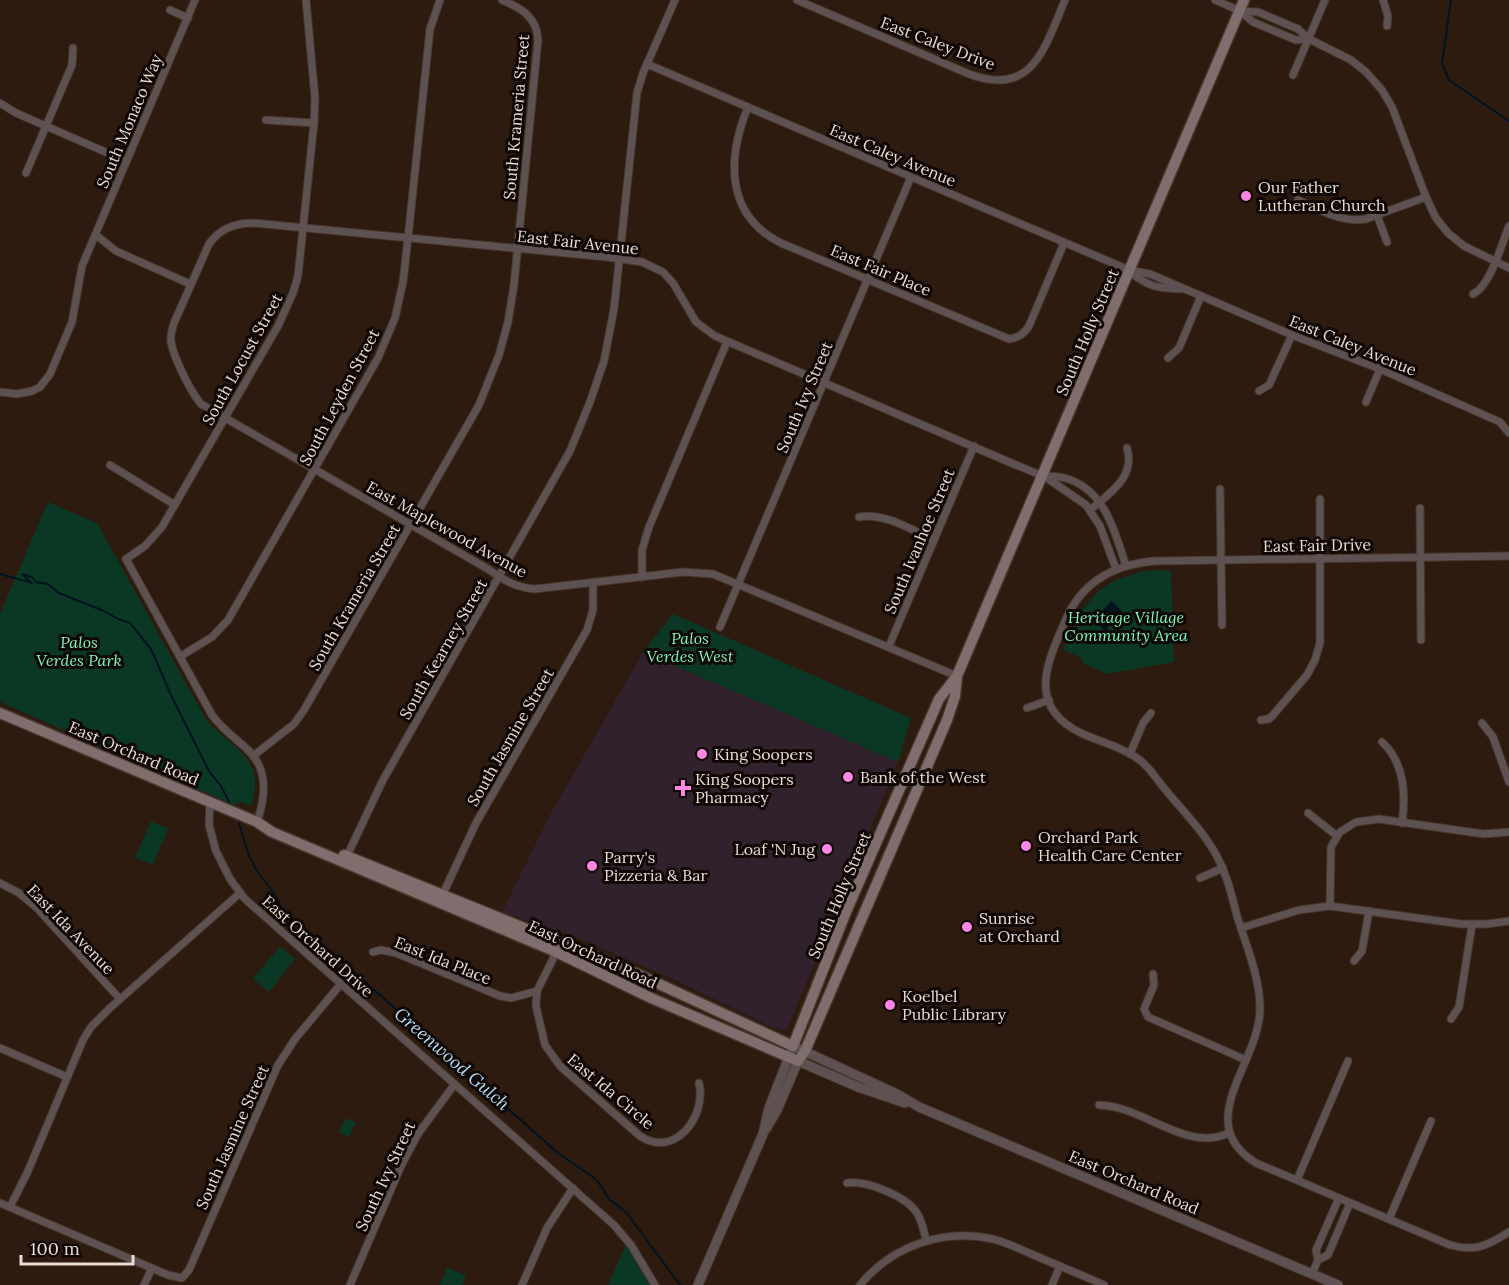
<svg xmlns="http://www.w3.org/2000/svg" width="1509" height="1285" font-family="Lora,serif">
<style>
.commercial{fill:#30212c}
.green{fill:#0b3825}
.water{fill:#001320}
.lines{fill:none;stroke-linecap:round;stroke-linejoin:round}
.stream{stroke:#001320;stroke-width:2}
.minor-casing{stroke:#46362a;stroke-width:9}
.tertiary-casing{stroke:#46362a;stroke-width:11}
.secondary-casing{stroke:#46362a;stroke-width:13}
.minor{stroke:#5d5151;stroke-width:7}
.tertiary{stroke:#5d5151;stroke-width:9}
.secondary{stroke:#806e6e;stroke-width:10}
.poi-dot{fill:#fc86e4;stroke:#0f0704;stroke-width:2}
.labels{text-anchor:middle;stroke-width:6;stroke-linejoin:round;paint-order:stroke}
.street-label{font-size:16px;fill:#e8dbd3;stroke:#0f0704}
.poi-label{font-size:16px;fill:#e8dbd3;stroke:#0f0704;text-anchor:start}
.park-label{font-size:16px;font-style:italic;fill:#7ef8bd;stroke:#0f0704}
.water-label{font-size:18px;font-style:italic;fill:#b1daf3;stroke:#0f0704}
</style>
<rect width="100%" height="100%" fill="#2c1b0e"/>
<!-- commercial -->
<path class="commercial" d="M643 652 898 762 788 1027 785 1030 776 1029 671 978 575 937 502 912 550 815Z"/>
<!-- green -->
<g class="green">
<path d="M48 502 97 523 207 721C236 752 266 757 251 806L241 802 234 805 0 702V614Z"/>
<path d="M1171 570 1174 662 1107 674 1084 664 1082 658 1063 650 1078 614 1100 590 1114 581 1143 571Z"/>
<path d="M673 614 911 718 898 762 643 652Z"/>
<path d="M151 821 168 829 153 865 135 857Z"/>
<path d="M280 946 295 959 269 992 253 979Z"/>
<path d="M346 1118 356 1123 349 1137 339 1132Z"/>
<path d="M628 1240 655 1285H608Z"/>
<path d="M447 1267 466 1276 462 1285H440Z"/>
</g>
<!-- water -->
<path class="water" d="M1111 601 1122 611 1107 628 1108 630 1106 632 1094 621Z"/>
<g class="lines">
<!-- stream -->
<g class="stream">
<path d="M1451 0 1442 63 1449 80 1509 121"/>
<path d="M0 574 32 583 22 574 32 577 36 582 48 584 59 593 104 611 118 619 130 623 151 649 171 695 209 771 221 786 229 802"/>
<path d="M239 823 249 856 257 871 273 892 281 907 289 916 318 940 558 1153 597 1180 609 1199 626 1212 680 1285"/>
</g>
<defs>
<g id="minor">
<path d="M797 0 969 74C1033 98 1045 47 1065 0"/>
<path d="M1215 0 1240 11 1253 22 1296 40 1309 39"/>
<path d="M1383 0 1388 16 1387 26"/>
<path d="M170 10 188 18"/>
<path d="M1240 11 1258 12 1298 29 1309 39 1351 60 1366 72 1382 90 1392 107 1426 197 1436 218 1448 233 1464 246 1509 268"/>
<path d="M647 64 1129 270 1150 274 1292 335 1380 369 1500 422 1509 433"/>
<path d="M1293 75 1325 0"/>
<path d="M0 103 16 113 126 161"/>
<path d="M748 107C727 158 725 215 781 243L1009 339C1019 337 1023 335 1029 326L1064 243"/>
<path d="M266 120 314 123"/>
<path d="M26 173 72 65 73 48"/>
<path d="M1298 200C1320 210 1341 223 1366 219L1426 197"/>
<path d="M1377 215 1387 242"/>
<path d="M96 235 116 251 190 284"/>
<path d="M1130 272C1149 287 1157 288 1180 289"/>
<path d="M1473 294C1490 287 1502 243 1509 226"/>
<path d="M1168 358 1179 348 1201 296"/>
<path d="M1259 391 1269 385 1292 335"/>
<path d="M0 392 17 394 32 391 40 387 50 374 72 322 82 266 195 0"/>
<path d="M1366 402 1380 369"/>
<path d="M110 465 175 505"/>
<path d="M1044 476 1086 505 1100 526 1116 569"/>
<path d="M1220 489 1222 625"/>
<path d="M1420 508 1421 640"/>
<path d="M1090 510C1109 494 1136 477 1127 448"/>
<path d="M859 517C884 512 912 530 934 540"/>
<path d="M1509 556 1156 561C1117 564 1083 580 1066 619 1047 663 1025 707 1083 734 1101 742 1121 747 1137 758 1149 766 1155 777 1164 788 1186 815 1212 839 1224 872 1230 886 1233 901 1237 916 1246 945 1260 977 1260 1008 1261 1061 1190 1123 1256 1163L1450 1245C1475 1252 1487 1246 1509 1232"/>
<path d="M642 577V550L649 527 727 342"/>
<path d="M720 627 911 177"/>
<path d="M889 646 974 446"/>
<path d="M181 656 212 637 228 620 378 358 395 318 403 282 408 238 430 29 440 0"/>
<path d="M957 676 713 574 683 572 535 589C517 588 503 580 488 569L201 404C190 391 174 358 171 342 170 336 172 330 174 323L209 244C220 228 235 223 253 223L607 257 642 262 663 272 673 283 696 322 715 336 1016 465C1025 468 1033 473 1042 475 1050 477 1058 476 1065 478 1105 489 1115 532 1126 566"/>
<path d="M1027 708 1049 700"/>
<path d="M1261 720 1269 719 1273 715 1307 675 1315 660 1320 643V499"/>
<path d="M1482 723 1493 737 1509 782"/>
<path d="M1382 742C1404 762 1406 795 1402 823"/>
<path d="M1130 754 1143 723 1151 713"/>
<path d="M253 756 294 724 304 710 479 405 499 355 508 322 514 285 538 40C537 17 521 8 502 0"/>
<path d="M210 802 209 825 216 851 230 879 245 899 614 1225 631 1245 655 1285"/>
<path d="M1308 813 1337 836"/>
<path d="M257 822C266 796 269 768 246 748 234 737 222 729 212 715L126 559 145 546 162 527 278 326 293 293 298 276 314 123 315 98 306 0"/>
<path d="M346 858 383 780 570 451 590 402 604 361 614 309 637 93 643 73 675 0"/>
<path d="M1200 878 1223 868"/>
<path d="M0 883 19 893 36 907 120 999"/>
<path d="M441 898 476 823 587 630 593 610V582"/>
<path d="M1330 906 1331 847 1340 832 1356 822 1379 819 1484 834 1509 832"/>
<path d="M1241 928 1299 910 1330 906 1461 924H1487L1509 921"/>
<path d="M555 948 553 959 537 991 536 1006 545 1045 560 1066 640 1136C674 1159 707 1117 699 1083"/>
<path d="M373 952 381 950 396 953 500 996 511 998 537 991"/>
<path d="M1354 961 1362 951 1369 911"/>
<path d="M1153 974 1154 985 1144 1009 1148 1017 1246 1060"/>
<path d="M1451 1019 1459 1007 1472 925"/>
<path d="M0 1048 67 1077"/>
<path d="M1099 1105C1144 1106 1186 1153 1229 1133"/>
<path d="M1297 1180 1348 1061"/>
<path d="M847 1183C866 1180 906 1196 917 1213 922 1221 924 1231 926 1240"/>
<path d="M0 1203 168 1275 182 1278 189 1270 278 1065 295 1039 340 985"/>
<path d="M10 1207 28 1171 83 1040 91 1027 110 1008 240 893"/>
<path d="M1389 1219 1431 1121"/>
<path d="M1318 1260 1328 1255 1350 1203"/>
<path d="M1312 1274 1318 1260 1316 1250 1339 1198"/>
<path d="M144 1285 152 1268"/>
<path d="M350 1285 401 1166 418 1134 454 1085"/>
<path d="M522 1285 547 1228 573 1188"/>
<path d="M860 1285C892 1246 943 1228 993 1239 1008 1243 1022 1250 1036 1256 1059 1266 1082 1275 1104 1285"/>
<path d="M1052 1285 1060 1266"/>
</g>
<g id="tertiary">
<path d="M766 1129 777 1110 798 1061 858 1087 905 1103"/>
<path d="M698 1285 763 1134 769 1108 793 1046 897 1094 919 1107 1338 1285"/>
</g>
<g id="secondary">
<path d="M0 713 257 822 272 832 554 951 651 998 798 1061 805 1051 947 720 955 696 957 676 1244 0"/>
<path d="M344 855 633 972 793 1046 846 912 939 699 957 676"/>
</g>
</defs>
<!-- minor casing -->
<use href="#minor" class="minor-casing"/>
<!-- tertiary casing -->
<use href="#tertiary" class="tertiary-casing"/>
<!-- secondary casing -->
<use href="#secondary" class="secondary-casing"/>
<!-- minor -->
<use href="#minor" class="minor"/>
<!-- tertiary -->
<use href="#tertiary" class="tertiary"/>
<!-- secondary -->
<use href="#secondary" class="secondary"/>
</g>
<!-- markers -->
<g class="poi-dot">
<circle cx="1246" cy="196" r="6"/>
<circle cx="702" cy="754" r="6"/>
<circle cx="848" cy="777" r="6"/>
<path d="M680 779h6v6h6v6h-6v6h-6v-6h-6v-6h6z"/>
<circle cx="1026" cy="846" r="6"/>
<circle cx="827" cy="849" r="6"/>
<circle cx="592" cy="866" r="6"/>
<circle cx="967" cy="927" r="6"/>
<circle cx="890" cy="1005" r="6"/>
</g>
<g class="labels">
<!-- street labels -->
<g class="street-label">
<text transform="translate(938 43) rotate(21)" y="6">East Caley Drive</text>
<text transform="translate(516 117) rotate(-85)" y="6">South Krameria Street</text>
<text transform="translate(129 121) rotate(-67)" y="6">South Monaco Way</text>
<text transform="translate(893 155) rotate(23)" y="6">East Caley Avenue</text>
<text transform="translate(578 242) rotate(6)" y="6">East Fair Avenue</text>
<text transform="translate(881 270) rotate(23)" y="6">East Fair Place</text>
<text transform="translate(1087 332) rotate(-67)" y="6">South Holly Street</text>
<text transform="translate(1353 345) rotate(22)" y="6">East Caley Avenue</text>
<text transform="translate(242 359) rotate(-61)" y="6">South Locust Street</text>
<text transform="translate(339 397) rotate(-62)" y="6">South Leyden Street</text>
<text transform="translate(804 397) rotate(-67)" y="6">South Ivy Street</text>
<text transform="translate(447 529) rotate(29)" y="6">East Maplewood Avenue</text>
<text transform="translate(919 541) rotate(-67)" y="6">South Ivanhoe Street</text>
<text transform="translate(1317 545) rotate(-1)" y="6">East Fair Drive</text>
<text transform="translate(354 597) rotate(-60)" y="6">South Krameria Street</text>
<text transform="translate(443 649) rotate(-60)" y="6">South Kearney Street</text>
<text transform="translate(510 737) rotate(-60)" y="6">South Jasmine Street</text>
<text transform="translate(134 753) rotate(23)" y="6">East Orchard Road</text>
<text transform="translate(839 895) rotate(-67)" y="6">South Holly Street</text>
<text transform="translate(71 929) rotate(46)" y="6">East Ida Avenue</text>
<text transform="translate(318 946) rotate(42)" y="6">East Orchard Drive</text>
<text transform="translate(593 954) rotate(25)" y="6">East Orchard Road</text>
<text transform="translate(443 960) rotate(22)" y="6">East Ida Place</text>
<text transform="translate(611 1091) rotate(40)" y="6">East Ida Circle</text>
<text transform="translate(232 1137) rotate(-66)" y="6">South Jasmine Street</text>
<text transform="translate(385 1176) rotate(-65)" y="6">South Ivy Street</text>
<text transform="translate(1134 1182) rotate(23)" y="6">East Orchard Road</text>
</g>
<!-- poi labels -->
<g class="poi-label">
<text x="1258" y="193">Our Father<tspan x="1258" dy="18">Lutheran Church</tspan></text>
<text x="714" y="760">King Soopers</text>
<text x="860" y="783">Bank of the West</text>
<text x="695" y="785">King Soopers<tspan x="695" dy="18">Pharmacy</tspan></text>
<text x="1038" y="843">Orchard Park<tspan x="1038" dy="18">Health Care Center</tspan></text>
<text x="815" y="855" text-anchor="end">Loaf 'N Jug</text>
<text x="604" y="863">Parry's<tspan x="604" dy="18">Pizzeria &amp; Bar</tspan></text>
<text x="979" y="924">Sunrise<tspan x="979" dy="18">at Orchard</tspan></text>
<text x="902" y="1002">Koelbel<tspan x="902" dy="18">Public Library</tspan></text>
</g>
<!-- park labels -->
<g class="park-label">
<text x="1126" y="623">Heritage Village<tspan x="1126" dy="18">Community Area</tspan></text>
<text x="690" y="644">Palos<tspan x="690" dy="18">Verdes West</tspan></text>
<text x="79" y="648">Palos<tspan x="79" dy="18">Verdes Park</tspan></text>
</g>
<!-- water labels -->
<g class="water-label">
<text transform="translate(452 1059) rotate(41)" y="6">Greenwood Gulch</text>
</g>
</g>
<!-- scale -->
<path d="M21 1255v9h112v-9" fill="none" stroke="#e8dbd3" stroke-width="3"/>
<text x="30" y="1255" font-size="18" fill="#e8dbd3" stroke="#0f0704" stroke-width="4.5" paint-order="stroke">100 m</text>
</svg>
